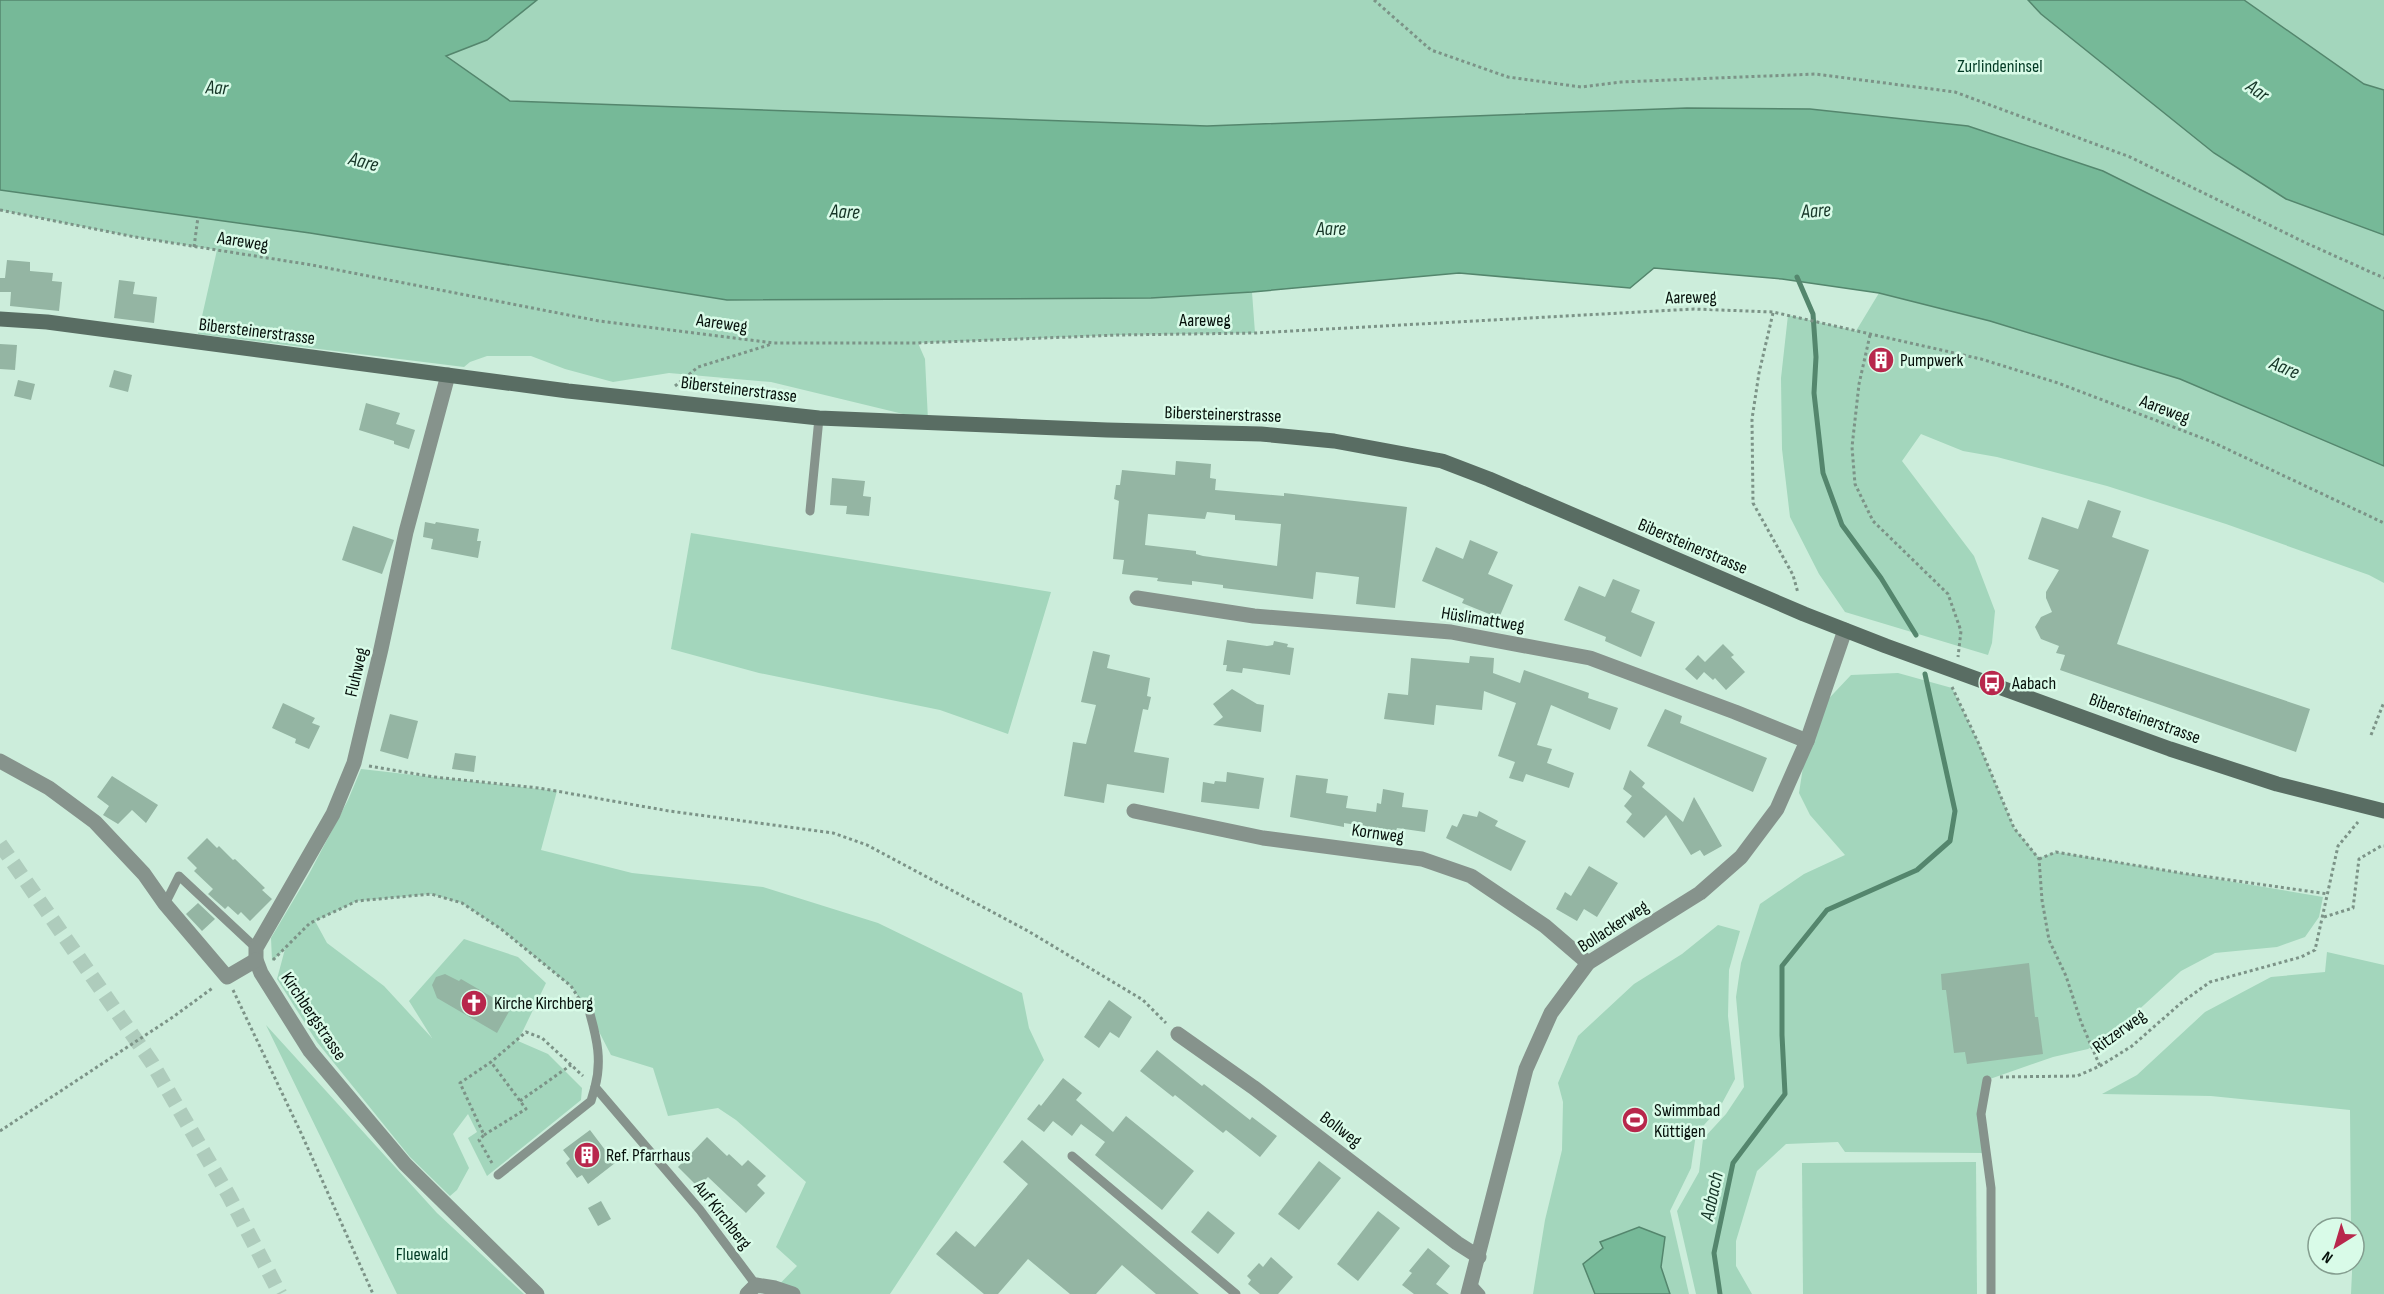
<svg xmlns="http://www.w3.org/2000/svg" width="2384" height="1294" font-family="'Sofia Sans Condensed',sans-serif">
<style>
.green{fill:#a3d6bc}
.water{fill:#76b998;stroke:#54866d;stroke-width:1.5}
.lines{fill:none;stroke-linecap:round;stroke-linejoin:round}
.stream{stroke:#54866d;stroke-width:5}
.building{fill:#94b5a3;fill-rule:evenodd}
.primary-tunnel{stroke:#aeccbc;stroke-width:15;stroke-dasharray:15 8;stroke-linecap:butt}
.path{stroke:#7c9387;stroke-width:3;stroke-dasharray:3 3;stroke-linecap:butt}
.lane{stroke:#86938c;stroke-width:9}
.street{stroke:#86938c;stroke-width:15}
.secondary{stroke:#596d63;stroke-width:15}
.labels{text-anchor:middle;stroke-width:5;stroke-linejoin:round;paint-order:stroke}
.park-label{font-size:18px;fill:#003923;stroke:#d9fbe8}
.street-label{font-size:18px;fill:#050f0a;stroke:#d9fbe8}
.poi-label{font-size:18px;fill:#050f0a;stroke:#d9fbe8;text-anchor:start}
.water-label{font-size:20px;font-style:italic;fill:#163527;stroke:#d9fbe8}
</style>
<rect width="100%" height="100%" fill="#cceddb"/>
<!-- green -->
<g class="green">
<path d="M537 0H2028L2041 14 2122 78 2365 227 2384 235V311L2262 251 1968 126 1810 109 1687 108 1207 126 509 101 445 56 487 40Z"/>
<path d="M2244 0H2384V90L2364 84Z"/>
<path d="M0 190 310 233 727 300 1151 298 1252 292 1255 333 1119 335 918 343 925 359 928 420 771 382 669 373 613 382 565 369 531 356H487L470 362 464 367 198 334 217 250 135 237 0 210Z"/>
<path d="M1879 293 1990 321 2180 379 2384 466V583L2369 575 2226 524 2107 486 1997 457 1963 451 1921 434 1902 461 1974 556 1995 611 1992 643 1988 655 1845 612 1819 574 1790 517 1782 449 1781 378 1788 315 1856 331Z"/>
<path d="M691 533 1051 592 1008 734 940 710 759 673 671 649Z"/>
<path d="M1898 673 1952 688 1978 742 2014 828 2039 858 2056 852 2323 897 2319 917 2305 937 2277 947 2215 953 2181 971 2120 1027 2088 1049 2053 1057 1987 1080 1981 1114 1987 1153 1845 1152 1838 1142 1786 1144 1757 1171 1736 1241V1266L1752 1294H1696L1677 1211 1699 1172 1703 1139 1726 1114 1744 1087 1736 997 1741 963 1760 904 1804 874 1845 855 1810 815 1799 793 1807 741 1818 710 1851 675Z"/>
<path d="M361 769 557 791 541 850 632 873 763 887 878 923 1022 993 1029 1028 1044 1060 890 1294H770L797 1266 776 1247 806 1182 736 1120 718 1108 668 1116 653 1068 611 1055 590 1014 571 986 501 929 462 903 431 894 357 901 315 921 327 943 384 986 432 1038 409 1001 464 939 518 957 546 983 518 1041 548 1054 582 1088 581 1100 487 1176 468 1138 477 1132 468 1114 453 1134 469 1168 457 1190 450 1196 410 1157 317 1042 277 979 285 949 272 961 271 938 309 874 348 800Z"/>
<path d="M1718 925 1740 931 1729 970 1728 1016 1735 1079 1720 1107 1696 1134 1691 1168 1670 1211 1689 1294H1533L1545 1220 1562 1150 1563 1102 1558 1083 1578 1036 1634 984 1682 954Z"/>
<path d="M2327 952 2384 965V1294H2351L2354 1228H2351L2350 1110 2211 1096 2102 1094 2137 1075 2205 1012 2271 977 2325 972Z"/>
<path d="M266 1025 437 1213 524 1294H397Z"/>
<path d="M1976 1162 1977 1294H1803L1802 1163Z"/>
</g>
<!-- water -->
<g class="water">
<path d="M0 0H537L487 40 446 56 510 101 1207 126 1687 108 1810 109 1968 126 2103 171 2384 311V466L2180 379 1990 321 1879 293 1782 279 1654 268 1630 288 1459 273 1252 292 1151 298 727 300 310 233 0 190Z"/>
<path d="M2028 0H2244L2364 84 2384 90V235L2286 199 2214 153 2041 14Z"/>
<path d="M1639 1227 1665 1237 1661 1267 1670 1294H1595L1583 1264 1603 1248 1600 1242Z"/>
</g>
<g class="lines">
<!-- stream -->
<g class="stream">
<path d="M1797 277 1813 314 1816 357 1814 393 1823 473 1842 525 1881 578 1916 635"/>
<path d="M1720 1294 1714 1253 1733 1163 1785 1094 1782 1035V966L1827 910 1917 870 1950 841 1955 811 1925 674"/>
</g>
</g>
<!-- building -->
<g class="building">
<path d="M7 260 30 262V271L53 273 52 281 62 282 59 311 10 306 11 292H0V278H5Z"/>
<path d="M119 280 135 282 133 294 157 297 154 323 114 318Z"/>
<path d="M0 344 17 345 15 370 0 369Z"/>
<path d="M1874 348 1893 354 1888 372 1869 367Z"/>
<path d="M114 370 132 375 128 392 109 387Z"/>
<path d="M18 380 35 384 31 400 14 396Z"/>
<path d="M366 403 400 413 396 424 415 430 409 449 394 444V441L359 430Z"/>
<path d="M1176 461 1211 464 1210 478 1216 479 1215 490 1284 496V493L1407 507 1395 608 1356 604 1359 577 1326 573 1316 572 1313 599 1223 588V585L1192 581V585L1164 582 1157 581 1158 578 1122 574 1124 560 1113 559 1119 501 1114 499 1116 485H1120L1122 470 1175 475ZM1207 512 1235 515V520L1281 524 1277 566 1203 556 1196 554V551L1145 545 1148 514 1205 519Z"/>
<path d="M832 478 865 481 863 496 871 497 869 516 846 514 847 506 830 505Z"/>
<path d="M2088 500 2121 511 2112 537 2149 550 2117 644 2310 709 2296 752 2060 670 2065 655 2056 653 2059 646 2041 639 2035 627 2041 617 2052 612 2046 598V592L2059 570 2028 559 2042 517 2078 529Z"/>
<path d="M425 522 435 524 436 522 479 529 477 541H481L478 558 431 549 433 539 423 537Z"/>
<path d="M353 526 394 540 382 574 342 560Z"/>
<path d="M1470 540 1498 552 1488 574 1513 585 1499 618 1462 603 1464 599 1422 581 1436 547 1463 559Z"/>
<path d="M1613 579 1640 590 1631 612 1655 622 1641 657 1605 641 1606 637 1564 620 1579 586 1605 597Z"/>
<path d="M1227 640 1267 646 1273 645 1274 641 1288 644 1287 647 1294 648 1290 675 1243 668 1242 673 1226 671 1227 665H1223Z"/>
<path d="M1723 644 1734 655 1731 657 1745 672 1726 690 1715 678 1713 680 1704 672 1697 680 1685 669 1698 655 1705 662Z"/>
<path d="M1093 651 1110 655 1107 668 1150 678 1147 696 1151 697 1148 710 1143 709 1134 752 1169 758 1164 793 1107 784 1104 803 1064 796 1073 742 1086 744 1096 705 1081 702Z"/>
<path d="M1470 656 1494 658 1493 673 1520 683 1524 670 1589 693 1588 698 1618 708 1610 730 1551 705 1537 745 1552 749 1547 763 1574 773 1569 788 1526 774 1523 782 1509 778 1515 762 1498 756 1516 703 1484 691 1482 710 1436 705 1434 725 1384 719 1388 693 1408 695 1411 658 1469 663Z"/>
<path d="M1232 689 1257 704 1264 705 1261 732 1213 725 1223 717 1213 704Z"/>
<path d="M283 703 315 718 312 723 320 726 309 749 295 743 296 739 272 728Z"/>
<path d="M1665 709 1682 716 1680 723 1767 758 1753 792 1647 746Z"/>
<path d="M390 714 418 721 408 759 380 751Z"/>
<path d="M455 753 476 756 474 772 452 769Z"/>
<path d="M1630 770 1645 783 1642 787 1683 822 1694 797 1722 846 1704 856 1700 850 1691 855 1666 815 1644 838 1626 822 1632 814 1624 806 1632 796 1623 789Z"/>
<path d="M1227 772 1264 778 1259 809 1201 802 1203 782 1214 784 1215 781 1226 782Z"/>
<path d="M1296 775 1328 779 1326 793 1348 796 1346 808 1376 812 1377 803 1381 804 1383 789 1404 793 1402 807 1428 810 1425 832 1397 828 1396 831 1344 823V827L1290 817Z"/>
<path d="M112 776 158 805 146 823 132 810 118 824 103 815 109 806 97 797Z"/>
<path d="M1479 811 1498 821 1495 826 1526 841 1511 871 1446 838 1452 825 1457 827 1463 814 1477 817Z"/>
<path d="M207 838 217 848 219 846 233 860 235 859 265 888 262 890 272 899 250 921 241 912 238 915 228 906 225 909 208 894 213 889 194 871 197 868 187 858Z"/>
<path d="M1589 866 1618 883 1597 917 1584 909 1577 921 1556 909 1565 892 1571 896Z"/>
<path d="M198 903 215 919 202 931 186 914Z"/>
<path d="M2029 963 2035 1017H2038L2043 1054 1967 1064 1965 1052 1954 1053 1946 990H1942L1941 974Z"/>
<path d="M445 974 459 981 461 979 511 1008 497 1033 437 998 432 985 436 977Z"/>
<path d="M1109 1000 1132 1017 1119 1038 1110 1032 1099 1048 1084 1037Z"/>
<path d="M1157 1050 1202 1086 1204 1084 1250 1120 1252 1117 1277 1136 1260 1157 1226 1130 1223 1133 1175 1095 1173 1097 1140 1071Z"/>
<path d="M1063 1078 1082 1093 1076 1100 1113 1132 1126 1116 1194 1171 1162 1210 1095 1155 1105 1142 1081 1124 1072 1136 1053 1121 1044 1132 1027 1119 1039 1104 1041 1106Z"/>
<path d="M590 1130 615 1163 588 1184 582 1175 577 1178 566 1163 570 1159 563 1150Z"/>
<path d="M707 1137 727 1156 729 1154 742 1166 748 1160 766 1176 757 1185 765 1193 746 1213 708 1177 698 1187 678 1167Z"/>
<path d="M1022 1140 1171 1270 1199 1294H1156L1122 1265 1096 1294H1070L1028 1259 998 1294H984L936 1254 956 1231 975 1247 1028 1184 1003 1162Z"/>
<path d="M1319 1161 1341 1178 1299 1230 1278 1214Z"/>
<path d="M601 1201 611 1219 598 1226 588 1208Z"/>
<path d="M1208 1211 1235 1233 1218 1254 1191 1232Z"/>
<path d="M1378 1211 1400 1228 1358 1281 1337 1264Z"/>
<path d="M1428 1248 1450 1266 1436 1284 1449 1294H1414L1402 1285 1412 1273 1409 1271Z"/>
<path d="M1271 1257 1293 1277 1278 1294H1260L1248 1284 1251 1280 1247 1276 1259 1263 1263 1267Z"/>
</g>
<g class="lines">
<!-- primary-tunnel -->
<path class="primary-tunnel" d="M0 844 152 1063 229 1196 280 1294"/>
<!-- path -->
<g class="path">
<path d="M1374 0 1431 50 1508 77 1581 87 1621 82 1815 74 1955 92 2130 157 2306 243 2384 278"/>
<path d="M0 210 135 237 312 265 599 321 774 343H917L1119 335 1255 333 1694 309 1773 312 1981 359 2058 383 2210 441 2384 523"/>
<path d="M194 247 198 217"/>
<path d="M1773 313 1759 373 1752 419 1753 503 1793 575 1798 593"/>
<path d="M1870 335 1859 384 1852 447 1855 484 1873 521 1948 594 1961 631 1958 657"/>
<path d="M675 386 698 367 772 344"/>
<path d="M1952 687 1978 742 2014 828 2039 859 2042 900 2049 940 2066 976 2081 1022 2100 1066"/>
<path d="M2371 735 2384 702"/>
<path d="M369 766 434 777 539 788 669 811 833 833 867 845 1028 931 1143 1000 1166 1023"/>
<path d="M2039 859 2056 852 2181 873 2328 894"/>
<path d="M2324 917 2353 908 2359 859 2381 846H2384"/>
<path d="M273 960 310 923 357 901 431 894 462 903 501 929 571 986 583 1005"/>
<path d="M233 990 302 1135 373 1294"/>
<path d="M2000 1077 2077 1076 2100 1066 2132 1046 2181 1003 2210 982 2301 957 2315 950 2338 846 2358 822"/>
<path d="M520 1101 571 1065"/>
<path d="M0 1131 173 1017 214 987"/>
<path d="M484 1135 526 1109 491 1062"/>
<path d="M492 1163 479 1140 484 1135 460 1083 491 1062 526 1032 542 1038 583 1076"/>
</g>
<!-- lane -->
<g class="lane">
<path d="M810 511 819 418"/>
<path d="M165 904 179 876 256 948"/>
<path d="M590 1014C597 1039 602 1061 595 1087L700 1210 756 1285"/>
<path d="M1987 1080 1981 1114 1991 1188V1294"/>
<path d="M1072 1156 1236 1294"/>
<path d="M498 1175 591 1101 595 1087"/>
<path d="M1472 1284 1481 1294"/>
</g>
<!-- street -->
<g class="street">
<path d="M448 375 406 532 381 649 354 763 333 814 256 948V960L261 973 310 1051 405 1164 537 1294"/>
<path d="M1137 598 1254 616 1451 632 1590 658 1735 712 1807 741"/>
<path d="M0 761 49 788 95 822 144 874 165 904 227 977 256 960"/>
<path d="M1134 811 1263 838 1422 859 1471 876 1545 926 1588 963"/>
<path d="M1178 1034 1253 1087 1457 1243 1479 1257"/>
<path d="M747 1294 756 1285 775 1288 793 1294"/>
<path d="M1468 1294 1526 1069 1551 1013 1588 963 1700 893 1741 857 1777 809 1807 741 1845 630"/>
</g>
<!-- secondary -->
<path class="secondary" d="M0 319 47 322 568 391 819 418 1107 430 1261 434 1334 441 1442 461 1489 479 1804 614 1886 646 2170 749 2277 784 2384 811"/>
</g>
<!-- icons -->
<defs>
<symbol id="building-disc" viewBox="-11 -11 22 22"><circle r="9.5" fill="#b8274c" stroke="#d9fbe8"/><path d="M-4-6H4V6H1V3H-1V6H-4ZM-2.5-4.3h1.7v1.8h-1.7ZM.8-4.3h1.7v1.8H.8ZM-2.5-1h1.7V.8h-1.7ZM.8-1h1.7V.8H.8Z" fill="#fff"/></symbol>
<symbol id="bus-disc" viewBox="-11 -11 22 22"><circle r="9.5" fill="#b8274c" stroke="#d9fbe8"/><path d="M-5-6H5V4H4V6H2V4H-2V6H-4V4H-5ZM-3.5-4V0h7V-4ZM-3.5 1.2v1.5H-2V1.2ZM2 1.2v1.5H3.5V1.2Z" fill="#fff"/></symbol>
<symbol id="church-disc" viewBox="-11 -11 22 22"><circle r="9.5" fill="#b8274c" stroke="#d9fbe8"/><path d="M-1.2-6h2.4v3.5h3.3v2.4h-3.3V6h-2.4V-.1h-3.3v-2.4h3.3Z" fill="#fff"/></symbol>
<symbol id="stadium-disc" viewBox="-11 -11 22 22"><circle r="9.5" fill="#b8274c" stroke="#d9fbe8"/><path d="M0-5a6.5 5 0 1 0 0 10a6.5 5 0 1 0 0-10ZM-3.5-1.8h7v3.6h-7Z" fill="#fff"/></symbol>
</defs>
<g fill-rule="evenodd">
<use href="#building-disc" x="1866" y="345" width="30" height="30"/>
<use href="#bus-disc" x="1977" y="668" width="30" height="30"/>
<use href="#church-disc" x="459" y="988" width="30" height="30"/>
<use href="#stadium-disc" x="1620" y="1105" width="30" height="30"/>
<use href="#building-disc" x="572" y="1140" width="30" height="30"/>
</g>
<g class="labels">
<!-- park labels -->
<g class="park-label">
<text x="2000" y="72">Zurlindeninsel</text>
<text x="422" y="1260">Fluewald</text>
</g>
<!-- street labels -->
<g class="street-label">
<text transform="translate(243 241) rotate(9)" y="6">Aareweg</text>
<text transform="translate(1691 297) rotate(-1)" y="6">Aareweg</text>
<text x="1205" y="326">Aareweg</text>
<text transform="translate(722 323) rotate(8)" y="6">Aareweg</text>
<text transform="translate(257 331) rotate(7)" y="6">Bibersteinerstrasse</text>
<text transform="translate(739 389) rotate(7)" y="6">Bibersteinerstrasse</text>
<text transform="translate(2165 409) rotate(21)" y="6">Aareweg</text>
<text transform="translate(1223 414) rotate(2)" y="6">Bibersteinerstrasse</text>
<text transform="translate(1693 546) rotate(23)" y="6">Bibersteinerstrasse</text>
<text transform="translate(1483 619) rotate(9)" y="6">Hüslimattweg</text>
<text transform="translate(356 672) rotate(-77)" y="6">Fluhweg</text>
<text transform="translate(2145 718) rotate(20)" y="6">Bibersteinerstrasse</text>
<text transform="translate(1378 833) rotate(8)" y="6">Kornweg</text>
<text transform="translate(1613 926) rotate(-33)" y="6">Bollackerweg</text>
<text transform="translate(314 1016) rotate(56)" y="6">Kirchbergstrasse</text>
<text transform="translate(2119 1031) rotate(-36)" y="6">Ritzerweg</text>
<text transform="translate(1341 1129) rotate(37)" y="6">Bollweg</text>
<text transform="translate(723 1215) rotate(52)" y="6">Auf Kirchberg</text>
</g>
<!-- poi labels -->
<g class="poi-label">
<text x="1900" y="366">Pumpwerk</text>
<text x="2012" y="689">Aabach</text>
<text x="494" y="1009">Kirche Kirchberg</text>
<text x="1654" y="1116">Swimmbad<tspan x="1654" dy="21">Küttigen</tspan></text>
<text x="606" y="1161">Ref. Pfarrhaus</text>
</g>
<!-- water labels -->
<g class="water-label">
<text transform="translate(217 87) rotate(4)" y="7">Aar</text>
<text transform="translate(2258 90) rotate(35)" y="7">Aar</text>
<text transform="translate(364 161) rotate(15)" y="7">Aare</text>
<text transform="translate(1816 210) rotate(-4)" y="7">Aare</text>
<text transform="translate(845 211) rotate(3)" y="7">Aare</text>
<text transform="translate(1331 228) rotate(-1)" y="7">Aare</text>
<text transform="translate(2285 367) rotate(23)" y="7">Aare</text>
<text transform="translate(1711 1196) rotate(-78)" y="7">Aabach</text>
</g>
</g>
<!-- north arrow -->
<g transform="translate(2336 1246) rotate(217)"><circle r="28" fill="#d9fbe8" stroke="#849d8f" stroke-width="1.5"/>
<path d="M0-4.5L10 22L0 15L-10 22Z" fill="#b8274c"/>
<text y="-9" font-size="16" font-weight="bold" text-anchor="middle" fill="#050f0a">N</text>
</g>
</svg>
